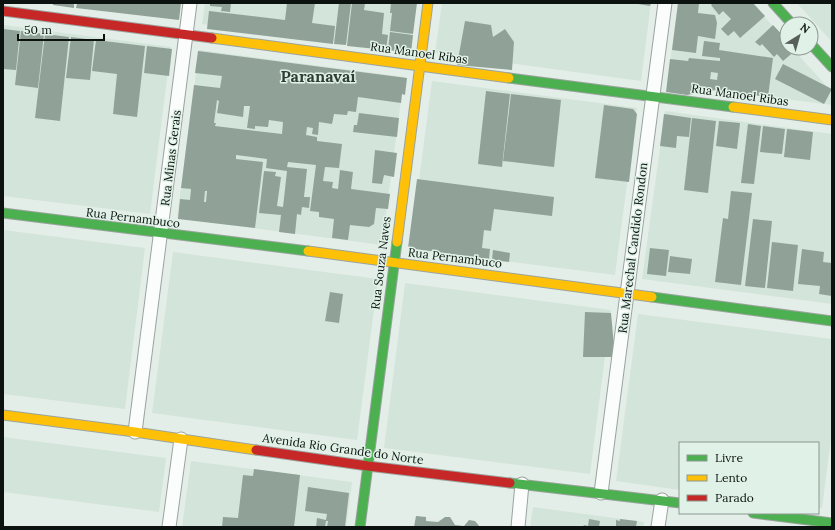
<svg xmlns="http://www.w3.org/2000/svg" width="835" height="530" font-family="Lora,serif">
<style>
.built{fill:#d3e4da}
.building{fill:#90a298;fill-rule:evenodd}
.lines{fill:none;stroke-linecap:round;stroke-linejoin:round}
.street-casing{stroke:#9ba39e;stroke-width:15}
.fast-casing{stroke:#9ba39e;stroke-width:11}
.slow-casing{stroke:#9ba39e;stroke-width:11}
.jam-casing{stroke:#9ba39e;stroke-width:11}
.street{stroke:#fbfcfc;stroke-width:13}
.fast{stroke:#4caf50;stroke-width:9}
.slow{stroke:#ffc107;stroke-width:9}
.jam{stroke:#c62828;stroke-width:9}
.labels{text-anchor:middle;stroke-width:3;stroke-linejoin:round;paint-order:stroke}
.street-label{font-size:12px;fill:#0c120f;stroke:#e0f2e7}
.district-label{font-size:16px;font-weight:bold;fill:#2f3d34;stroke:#e0f2e7}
</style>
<rect width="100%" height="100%" fill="#e4eee8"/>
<!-- built -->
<g class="built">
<path d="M205 3H414L408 51 202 24Z"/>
<path d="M442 3H651L641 81 435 53Z"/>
<path d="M678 3H752L787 42V48H792L832 92V105L667 84Z"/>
<path d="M797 3H832V42Z"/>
<path d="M3 25 171 47 150 214 3 196Z"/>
<path d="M199 50 404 77 382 245 177 218Z"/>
<path d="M432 81 637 108 615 275 410 249Z"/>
<path d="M665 111 832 134V304L642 279Z"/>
<path d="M3 230 145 248 125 409 3 394Z"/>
<path d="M173 252 378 279 357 440 152 413Z"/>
<path d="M405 283 611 310 590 474 384 448Z"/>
<path d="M638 314 832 339V431L822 508H818V443H680V490L616 481Z"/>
<path d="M3 437 166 458 159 512 3 492Z"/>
<path d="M191 461 352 482 346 527H182Z"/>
<path d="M533 507 644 522 643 527H530Z"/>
</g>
<!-- building -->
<g class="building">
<path d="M53 3H74V8L53 5Z"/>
<path d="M77 3H181L179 20 76 8Z"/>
<path d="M210 3H231L230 12 221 11 222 7 210 6Z"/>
<path d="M287 3H315L312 23 335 26 333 44 207 29 209 11 285 20Z"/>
<path d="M339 3H351L346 45 334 44Z"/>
<path d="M352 3H365L364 10 384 13 382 34 388 35 386 50 347 46Z"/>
<path d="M391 3H417L413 34 390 31 392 13H390Z"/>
<path d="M632 3H651L650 6Z"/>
<path d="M678 3H699L698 13 715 15 717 23 715 39 698 36 696 53 672 50Z"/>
<path d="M713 3H753L765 16 740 38 734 31 728 36 721 29 731 19 723 11 719 15 711 5Z"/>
<path d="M465 21 491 25 493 37 505 29 514 42 512 70 457 65Z"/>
<path d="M773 25 787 40V48H794L796 50 783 61 777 54 774 57 762 44 760 46 755 42Z"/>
<path d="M4 29 20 31 16 70 3 69Z"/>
<path d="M21 31 44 34 38 88 15 85Z"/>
<path d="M390 32 413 35 411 53 388 50Z"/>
<path d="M45 34 69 37 60 121 35 118Z"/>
<path d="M71 37 94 40 90 80 66 78Z"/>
<path d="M96 40 145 46 137 117 113 114 117 74 92 71Z"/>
<path d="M704 41 720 43 719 50 773 58 768 97 716 90 687 95 666 92 670 59 688 61 689 58 720 61V58L702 56ZM711 72 718 73 717 80 710 79Z"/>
<path d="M147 46 172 49 169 76 144 73Z"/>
<path d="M198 51 407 78 405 95 402 94 401 103 358 97 356 112 348 111 347 115 334 114 332 124 319 122 318 135 312 134 313 128 307 127 306 135 317 137V141L342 144 339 168 325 167 323 181 333 182 332 188 338 189 340 170 353 172 351 189 390 194 388 209 376 208 374 224 369 227 350 225 348 240 332 238 334 219 319 217V212L310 211 316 165 288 162 287 167 307 169 304 197H310L309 208 302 207 301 215 297 214 295 234 279 232 281 215 259 213 264 171 276 172 275 176 281 177 277 206 283 207 287 171 266 168 267 159 236 155V159L263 162 255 228 178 219 180 199 190 200 191 189 181 188 194 85 220 88 222 76 195 73ZM217 100 219 101 217 113 243 117 244 106H250L247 128 255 129V126L268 127 269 120 283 122 282 134 215 126 216 123H214ZM205 191H207L206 202H204Z"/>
<path d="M783 64 832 89 824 104 775 79Z"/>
<path d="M486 91 510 94 502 167 478 164Z"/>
<path d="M511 94 561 100 554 167 503 161Z"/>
<path d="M604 105 633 109 637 114 629 182 595 178Z"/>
<path d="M359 113 399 118 397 137 353 132 354 125H357Z"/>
<path d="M664 114 691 118 689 137 677 136 676 148 660 146Z"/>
<path d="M692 118 716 121 708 193 684 190Z"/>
<path d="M719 121 740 123 737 149 716 146Z"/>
<path d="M748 124 761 126 754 184 741 183Z"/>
<path d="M763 126 785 129 782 154 760 152Z"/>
<path d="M787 129 813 132 810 160 784 157Z"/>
<path d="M375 150 397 153 394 177 384 175 382 184 372 183Z"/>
<path d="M417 179 554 197 552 216 494 209 491 231 484 230 482 248 490 249 489 259 408 248Z"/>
<path d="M731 191 752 193 741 285 715 282 723 218 728 219Z"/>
<path d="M753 219 772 221 765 288 745 286Z"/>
<path d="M772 242 798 245 793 291 767 288Z"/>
<path d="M650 248 669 250 666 276 647 274Z"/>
<path d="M802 249 824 252 823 262 832 263V296L819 294 820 286 798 284Z"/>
<path d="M493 250 510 253 509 262 492 260Z"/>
<path d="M670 256 692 259 690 274 668 272Z"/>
<path d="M330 292 343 294 339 323 325 321Z"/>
<path d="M585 312 611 313 615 357H583Z"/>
<path d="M254 469 300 475 294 527H222L223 517 238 518 243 475 253 476Z"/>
<path d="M308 487 349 493 345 527H327L328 521H326L325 527H316L317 518 326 520 327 514 305 511Z"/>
<path d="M416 516 426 517V521L438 522 445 517H450L455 525 464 526 469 520 475 521 480 527H414Z"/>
<path d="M589 519 600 521 599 527H583L584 525 588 526Z"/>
<path d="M620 519 637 521 636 527H616V520L620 521Z"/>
</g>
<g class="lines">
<defs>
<g id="street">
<path d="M135 432 190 3"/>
<path d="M601 493 665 3"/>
<path d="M169 527 181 439"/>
<path d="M518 527 522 484"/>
<path d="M658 527 662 500"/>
</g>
<g id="fast">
<path d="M773 3 792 24"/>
<path d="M811 44 832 67"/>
<path d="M509 78 733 107"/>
<path d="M3 213 308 251"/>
<path d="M652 297 832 321"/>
<path d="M510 483 680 503"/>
<path d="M753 513 832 523"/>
<path d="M360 527 397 242"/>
</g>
<g id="slow">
<path d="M212 38 509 78"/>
<path d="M733 107 832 120"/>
<path d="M397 242 428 3"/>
<path d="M308 251 652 297"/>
<path d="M3 415 135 432 256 450"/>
</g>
<g id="jam">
<path d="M3 11 212 38"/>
<path d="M256 450 368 466 510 483"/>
</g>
</defs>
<!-- street casing -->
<use href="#street" class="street-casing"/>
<!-- fast casing -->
<use href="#fast" class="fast-casing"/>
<!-- slow casing -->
<use href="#slow" class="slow-casing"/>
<!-- jam casing -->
<use href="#jam" class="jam-casing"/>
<!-- street -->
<use href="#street" class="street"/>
<!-- fast -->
<use href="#fast" class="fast"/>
<!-- slow -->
<use href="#slow" class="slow"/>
<!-- jam -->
<use href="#jam" class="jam"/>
</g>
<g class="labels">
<!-- street labels -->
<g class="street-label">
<text transform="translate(419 53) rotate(8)" y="4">Rua Manoel Ribas</text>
<text transform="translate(740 95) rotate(8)" y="4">Rua Manoel Ribas</text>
<text transform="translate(171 158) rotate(-83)" y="4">Rua Minas Gerais</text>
<text transform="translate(133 218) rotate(7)" y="4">Rua Pernambuco</text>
<text transform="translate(633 248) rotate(-83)" y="4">Rua Marechal Candido Rondon</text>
<text transform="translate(455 258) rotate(7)" y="4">Rua Pernambuco</text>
<text transform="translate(381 263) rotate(-83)" y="4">Rua Souza Naves</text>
<text transform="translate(343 449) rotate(8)" y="4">Avenida Rio Grande do Norte</text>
</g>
<!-- district labels -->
<g class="district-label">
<text x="318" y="82">Paranavaí</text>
</g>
</g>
<!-- border -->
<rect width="835" height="530" fill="none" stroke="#0c120f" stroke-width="8"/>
<!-- legend -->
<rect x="679" y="442" width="140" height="72" fill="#e0f2e7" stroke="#8b9891"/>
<rect x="687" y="455" width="20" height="6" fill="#4caf50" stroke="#8b9891"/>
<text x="715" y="462" font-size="12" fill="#0c120f">Livre</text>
<rect x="687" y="475" width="20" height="6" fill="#ffc107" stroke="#8b9891"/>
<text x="715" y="482" font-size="12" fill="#0c120f">Lento</text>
<rect x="687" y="495" width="20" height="6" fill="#c62828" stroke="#8b9891"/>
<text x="715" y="502" font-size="12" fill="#0c120f">Parado</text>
<!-- north arrow -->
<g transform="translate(799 36) rotate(37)"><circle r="19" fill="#e0f2e7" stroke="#8b9891"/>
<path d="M0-3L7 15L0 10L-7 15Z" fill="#585f5b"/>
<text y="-6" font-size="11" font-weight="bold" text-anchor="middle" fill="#0c120f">N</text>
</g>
<!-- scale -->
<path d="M18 34v6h86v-6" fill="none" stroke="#0c120f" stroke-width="2"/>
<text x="24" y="34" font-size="12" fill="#0c120f" stroke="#e0f2e7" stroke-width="3" paint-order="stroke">50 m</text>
</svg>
